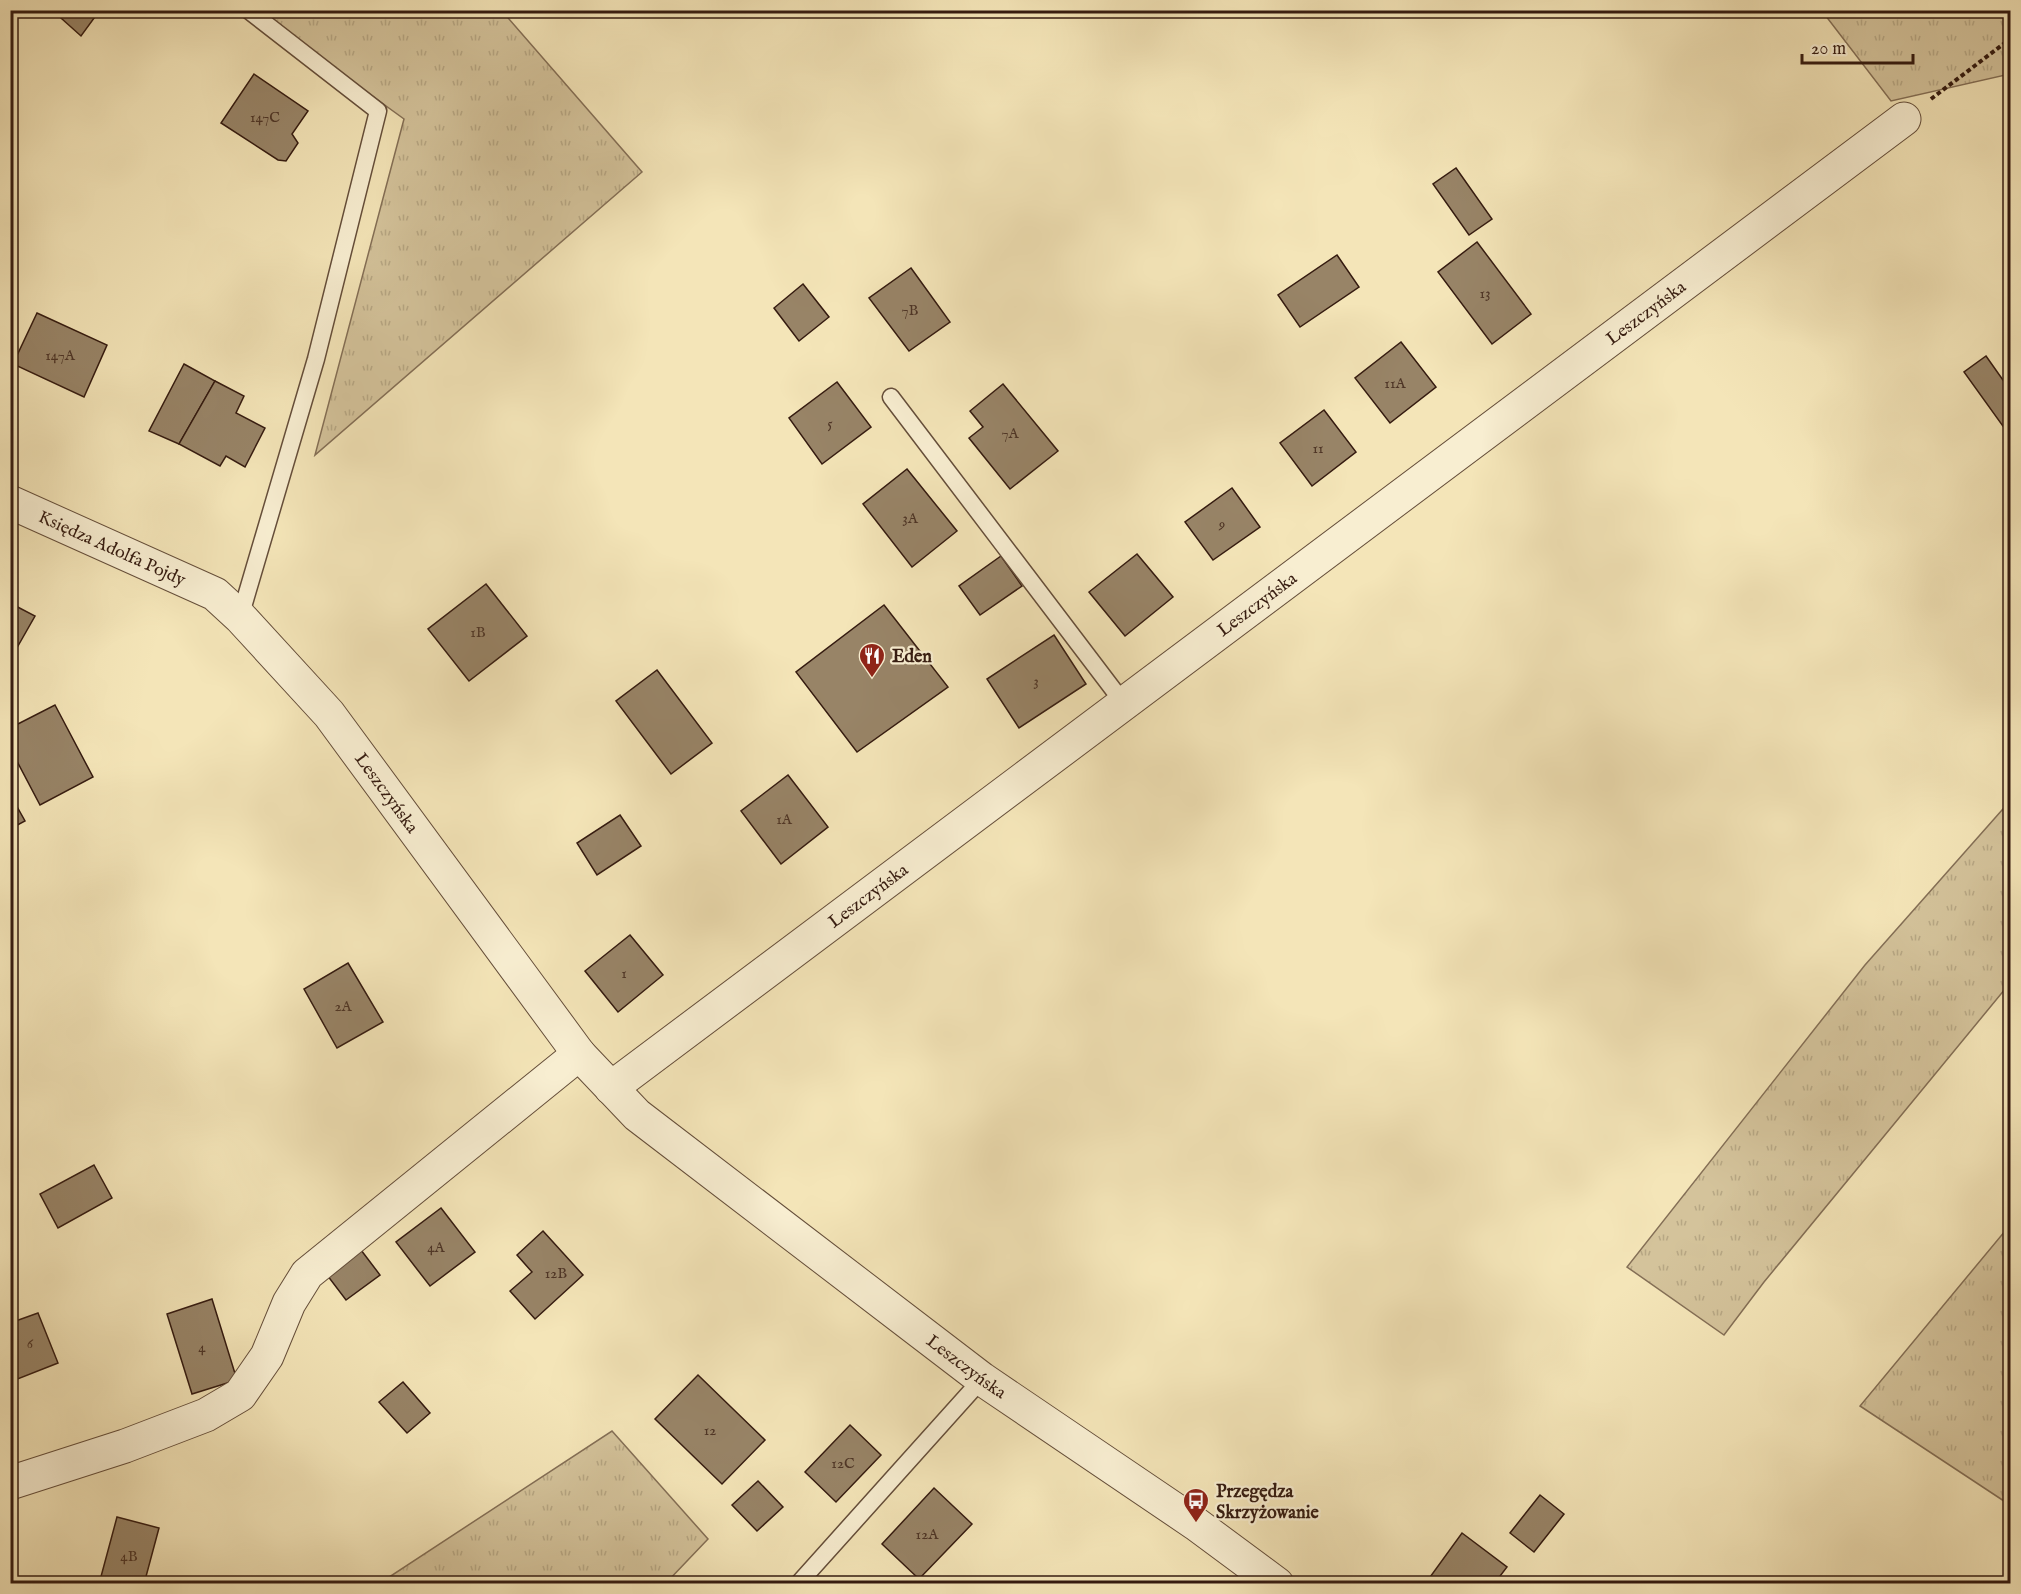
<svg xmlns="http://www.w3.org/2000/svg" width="2021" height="1594" font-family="'IM FELL English',serif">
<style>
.grass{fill:url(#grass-tufts);stroke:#846f56;stroke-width:1.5}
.building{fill:#988467;stroke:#351b10;stroke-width:1.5}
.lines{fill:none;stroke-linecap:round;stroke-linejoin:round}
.service-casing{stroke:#654e3a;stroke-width:19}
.minor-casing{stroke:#654e3a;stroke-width:35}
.tertiary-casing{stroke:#654e3a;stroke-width:35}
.path{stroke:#351b10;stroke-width:4;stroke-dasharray:4.5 3;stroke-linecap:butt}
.service{stroke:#f8eed1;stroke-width:16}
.minor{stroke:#f8eed1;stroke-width:33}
.tertiary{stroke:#f8eed1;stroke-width:33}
.labels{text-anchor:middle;stroke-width:4.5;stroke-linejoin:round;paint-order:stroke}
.number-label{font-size:15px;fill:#4e3526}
.street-label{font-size:18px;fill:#351b10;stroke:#f8eed1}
.poi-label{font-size:18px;font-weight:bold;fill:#351b10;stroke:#f8eed1;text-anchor:start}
</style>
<defs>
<pattern id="grass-tufts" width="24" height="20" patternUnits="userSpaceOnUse" patternTransform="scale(1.5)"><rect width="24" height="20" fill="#d4c39b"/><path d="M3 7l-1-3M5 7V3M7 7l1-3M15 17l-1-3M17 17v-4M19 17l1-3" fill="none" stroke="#b7a784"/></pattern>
</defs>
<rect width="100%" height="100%" fill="#f4e5b8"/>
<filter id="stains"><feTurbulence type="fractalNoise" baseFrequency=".00333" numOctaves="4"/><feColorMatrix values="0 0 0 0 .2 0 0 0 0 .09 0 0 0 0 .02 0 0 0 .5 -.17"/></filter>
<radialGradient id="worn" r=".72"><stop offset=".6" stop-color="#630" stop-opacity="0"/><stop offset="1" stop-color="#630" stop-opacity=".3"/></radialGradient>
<!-- grass -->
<g class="grass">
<path d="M255 11H502L642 172 315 455 404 119Z"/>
<path d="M1822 11H2010V74L1891 101Z"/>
<path d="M2010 801V983L1764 1282 1724 1335 1627 1267 1865 965Z"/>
<path d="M2010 1225V1505L1860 1406Z"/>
<path d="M612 1431 708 1539 666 1583H380Z"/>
</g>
<!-- building -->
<g class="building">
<path d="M52 10H100L81 36Z"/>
<path d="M254 74 308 111 292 134 298 143 286 161 278 160 221 123Z"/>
<path d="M1456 168 1492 219 1469 235 1433 184Z"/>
<path d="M1477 242 1531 314 1492 344 1438 272Z"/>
<path d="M1337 255 1359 287 1300 327 1278 295Z"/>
<path d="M911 268 950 322 909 351 869 298Z"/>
<path d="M803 284 829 317 799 341 774 308Z"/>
<path d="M37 313 107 345 84 397 13 364Z"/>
<path d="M1401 342 1436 387 1390 423 1355 378Z"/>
<path d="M1986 356 2010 390V436L1964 372Z"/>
<path d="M184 364 215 381 179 444 149 431Z"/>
<path d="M215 381 244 396 236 413 265 428 245 467 226 456 220 466 179 444Z"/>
<path d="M837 382 871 427 822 464 789 418Z"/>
<path d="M1003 384 1058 451 1010 489 969 438 983 427 970 411Z"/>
<path d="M1324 410 1356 452 1312 486 1280 443Z"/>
<path d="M907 469 957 531 912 567 863 504Z"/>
<path d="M1232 488 1260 527 1213 560 1185 522Z"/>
<path d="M1137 554 1173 597 1125 636 1089 592Z"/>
<path d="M1001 556 1022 586 980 615 959 586Z"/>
<path d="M486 584 527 636 469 681 428 629Z"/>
<path d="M10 603 35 616 10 660Z"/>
<path d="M884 605 948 687 857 752 796 672Z"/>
<path d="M1054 635 1086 684 1019 728 987 679Z"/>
<path d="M657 670 712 743 671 774 616 701Z"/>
<path d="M55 705 93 777 40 805 10 748V728Z"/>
<path d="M788 775 828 827 781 864 741 811Z"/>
<path d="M15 803 25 821 10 829V806Z"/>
<path d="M620 815 641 846 597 875 577 843Z"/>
<path d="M630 935 663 975 618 1012 585 971Z"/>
<path d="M348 963 383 1022 337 1048 304 989Z"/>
<path d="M94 1165 112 1198 58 1228 40 1194Z"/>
<path d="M441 1208 475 1252 430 1286 396 1242Z"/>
<path d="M543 1231 583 1275 535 1319 510 1291 532 1272 517 1255Z"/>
<path d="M361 1250 380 1275 346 1300 327 1275Z"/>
<path d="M212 1299 237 1380 192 1394 167 1314Z"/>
<path d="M38 1313 58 1363 10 1382V1323Z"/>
<path d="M698 1375 765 1440 722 1484 655 1419Z"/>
<path d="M403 1382 430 1413 407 1433 379 1402Z"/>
<path d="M850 1425 881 1455 836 1502 805 1472Z"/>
<path d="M758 1481 783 1507 757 1531 732 1505Z"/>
<path d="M934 1488 972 1524 919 1579 882 1544Z"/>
<path d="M1540 1495 1564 1514 1534 1552 1510 1533Z"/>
<path d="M117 1517 159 1528 144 1584H99Z"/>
<path d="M1462 1533 1507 1567 1494 1584H1425Z"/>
</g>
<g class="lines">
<defs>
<g id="service">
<path d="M891 397 1125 705"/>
<path d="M240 617 316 359 378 111 248 10"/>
<path d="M798 1584 982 1379"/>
</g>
<g id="minor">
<path id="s1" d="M611 1088 1904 119"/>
<path d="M10 1483 125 1446 206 1415 240 1395 267 1356 289 1303 307 1274 579 1054"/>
</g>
<g id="tertiary">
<path id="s2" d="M10 502 215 594 240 617 329 714 579 1054 637 1115 982 1379 1196 1524 1277 1584"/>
</g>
</defs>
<!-- service casing -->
<use href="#service" class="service-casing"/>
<!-- minor casing -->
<use href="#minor" class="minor-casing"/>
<!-- tertiary casing -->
<use href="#tertiary" class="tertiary-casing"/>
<!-- path -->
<path class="path" d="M1931 99 2010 39"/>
<!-- service -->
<use href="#service" class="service"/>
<!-- minor -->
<use href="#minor" class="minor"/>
<!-- tertiary -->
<use href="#tertiary" class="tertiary"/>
</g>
<!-- icons -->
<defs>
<symbol id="restaurant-pin" viewBox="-11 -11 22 30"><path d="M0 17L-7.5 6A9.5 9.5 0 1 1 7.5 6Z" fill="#8f2418" stroke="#f8eed1"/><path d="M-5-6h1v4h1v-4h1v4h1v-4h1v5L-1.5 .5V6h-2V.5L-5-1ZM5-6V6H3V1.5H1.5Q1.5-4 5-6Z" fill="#fff"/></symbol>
<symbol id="bus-pin" viewBox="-11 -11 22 30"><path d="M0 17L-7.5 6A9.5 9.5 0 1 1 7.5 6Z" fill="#8f2418" stroke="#f8eed1"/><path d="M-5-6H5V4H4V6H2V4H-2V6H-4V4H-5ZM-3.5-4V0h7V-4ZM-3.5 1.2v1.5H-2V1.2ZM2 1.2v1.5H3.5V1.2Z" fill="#fff"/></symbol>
</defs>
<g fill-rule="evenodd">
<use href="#restaurant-pin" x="857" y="641" width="30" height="40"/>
<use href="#bus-pin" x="1181" y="1486" width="30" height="40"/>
</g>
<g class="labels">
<!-- number labels -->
<g class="number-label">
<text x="265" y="122">147C</text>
<text x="1485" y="298">13</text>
<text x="910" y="315">7B</text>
<text x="60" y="360">147A</text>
<text x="1395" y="388">11A</text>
<text x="830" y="428">5</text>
<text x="1010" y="438">7A</text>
<text x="1318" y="453">11</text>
<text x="910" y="523">3A</text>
<text x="1222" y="529">9</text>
<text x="478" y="637">1B</text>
<text x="1036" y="686">3</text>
<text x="784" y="824">1A</text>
<text x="624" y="978">1</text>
<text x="343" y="1011">2A</text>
<text x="436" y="1252">4A</text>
<text x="556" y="1278">12B</text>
<text x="30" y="1348">6</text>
<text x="202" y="1352">4</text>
<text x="710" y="1435">12</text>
<text x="843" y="1468">12C</text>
<text x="927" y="1539">12A</text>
<text x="129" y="1561">4B</text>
</g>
<!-- street labels -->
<g class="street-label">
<text dy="6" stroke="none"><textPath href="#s1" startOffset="1293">Leszczyńska</textPath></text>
<text dy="6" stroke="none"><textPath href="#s2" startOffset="112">Księdza Adolfa Pojdy</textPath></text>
<text dy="6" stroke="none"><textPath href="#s1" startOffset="807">Leszczyńska</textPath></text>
<text dy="6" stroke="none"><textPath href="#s2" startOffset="488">Leszczyńska</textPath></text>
<text dy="6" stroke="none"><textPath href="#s1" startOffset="321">Leszczyńska</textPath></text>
<text dy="6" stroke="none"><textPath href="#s2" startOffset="1311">Leszczyńska</textPath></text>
</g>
<!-- poi labels -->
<g class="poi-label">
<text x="892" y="662">Eden</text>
<text x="1216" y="1497">Przegędza<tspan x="1216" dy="21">Skrzyżowanie</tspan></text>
</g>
</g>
<!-- margin -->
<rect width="2021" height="1594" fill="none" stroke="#f4e5b8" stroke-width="36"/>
<rect x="12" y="12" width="1997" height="1570" fill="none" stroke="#351b10" stroke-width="3"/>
<rect x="18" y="18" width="1985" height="1558" fill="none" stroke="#351b10" stroke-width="1.5"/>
<!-- scale -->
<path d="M1802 54v9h111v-9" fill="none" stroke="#351b10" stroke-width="3"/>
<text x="1811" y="54" font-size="18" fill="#351b10" stroke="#f8eed1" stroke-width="4.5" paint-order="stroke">20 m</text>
<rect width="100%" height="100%" filter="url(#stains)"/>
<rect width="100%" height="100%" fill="url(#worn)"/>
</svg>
